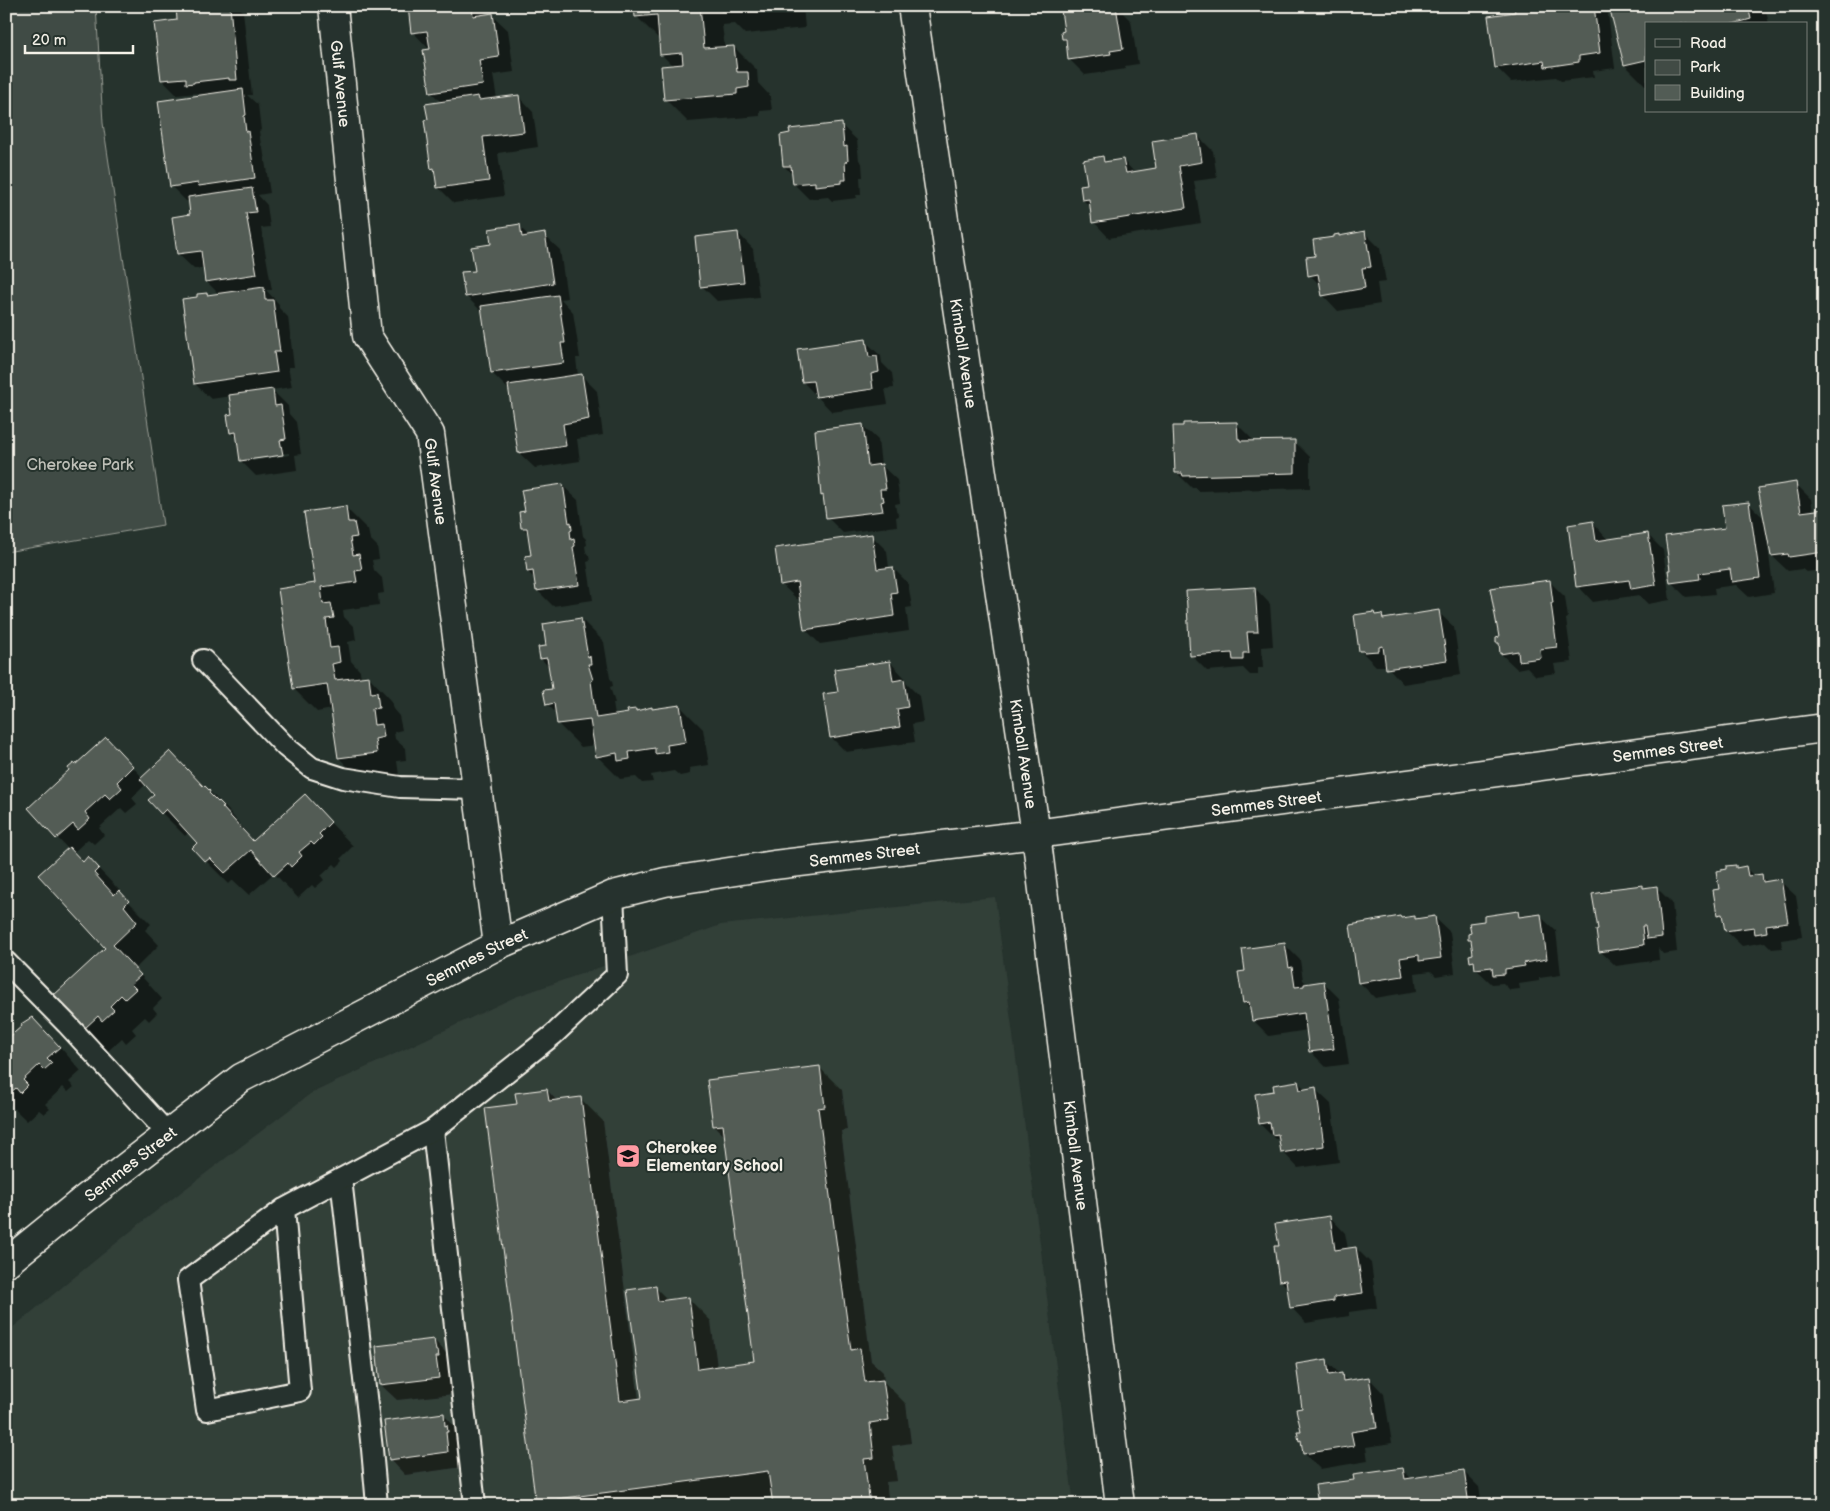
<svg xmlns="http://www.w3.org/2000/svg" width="1830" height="1511" font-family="'Balsamiq Sans',sans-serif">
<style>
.built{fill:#333f39}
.green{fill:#414b45;stroke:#9a9e96}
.shadow{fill:#0007;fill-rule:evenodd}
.building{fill:#525c55;stroke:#f4f1e8}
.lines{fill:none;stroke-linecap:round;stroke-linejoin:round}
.service-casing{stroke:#f4f1e8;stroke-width:24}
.minor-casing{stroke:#f4f1e8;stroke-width:31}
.secondary-casing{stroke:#f4f1e8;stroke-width:31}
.service{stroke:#26332d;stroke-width:20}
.minor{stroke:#26332d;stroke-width:28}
.secondary{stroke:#26332d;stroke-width:28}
.labels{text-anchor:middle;stroke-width:4;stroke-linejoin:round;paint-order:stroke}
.street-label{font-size:16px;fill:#f4f1e8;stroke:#26332d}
.park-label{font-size:16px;fill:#bebfb7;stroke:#26332d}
.poi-label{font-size:16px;font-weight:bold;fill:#f4f1e8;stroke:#26332d;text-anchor:start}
</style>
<rect width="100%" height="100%" fill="#26332d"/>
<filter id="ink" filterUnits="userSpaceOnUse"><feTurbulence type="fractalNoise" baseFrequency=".02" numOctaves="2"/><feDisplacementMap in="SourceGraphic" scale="10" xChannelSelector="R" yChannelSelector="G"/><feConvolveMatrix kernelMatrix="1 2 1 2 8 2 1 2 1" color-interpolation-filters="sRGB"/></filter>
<g filter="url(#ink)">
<!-- built -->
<path class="built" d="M995 897 1074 1505H6V1333L147 1218 310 1094 515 997 721 925Z"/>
<!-- green -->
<path class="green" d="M6 6H96L103 123 163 525 6 552Z"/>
<!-- shadow -->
<g class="shadow">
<path d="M177 6H238L243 11 252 95H247L258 105 261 130 259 131 261 145 263 148 270 193 258 195 267 205 270 227 261 228 272 290H266L279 304V308L288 317 294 367H288L292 387 272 390 288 406 289 414 296 422 301 454 295 455 297 470 256 476 241 461 238 439 232 432 234 415 231 396 211 399 195 384 208 296 220 295 206 281 204 268 194 269 178 254 191 215 189 201H186L171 186 199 96 197 93 177 95 162 80 178 21ZM289 453V455L252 461V458Z"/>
<path d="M409 6H479L485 12 486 16 492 15 508 30 514 72 493 75 497 99 518 96 533 112 538 147 498 153 504 196 454 203 438 187 436 172 432 168 429 120 442 103 431 92V47L428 48 413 32Z"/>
<path d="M635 6H803L805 28 745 34 735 24 722 25 725 48 734 47 757 70 758 83 770 96 772 110 760 111V116L688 122 665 99 673 66 661 54 659 39 636 16Z"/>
<path d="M1107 6H1116L1131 21 1138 64 1125 66 1126 69 1085 75 1070 60 1067 43 1063 39Z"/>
<path d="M1515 6H1607L1615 68 1593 71 1594 77 1561 81 1556 77 1511 82 1496 67 1516 13Z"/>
<path d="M1610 6H1765L1769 24H1646V86L1625 65Z"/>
<path d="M841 125 857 140 859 160 862 163 863 177H860L861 195H856L857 198 832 201 828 197 809 199 794 184 793 175 784 166Z"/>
<path d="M1197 135 1213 151 1217 178 1194 181 1201 223 1109 238 1094 222 1091 208 1083 200 1088 185 1103 158 1108 163 1123 160 1135 173 1158 169Z"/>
<path d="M519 226 530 237 544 235 560 250 567 298 561 299 573 312 580 358H576L578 376H582L597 391 603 435 577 439 580 461 535 468 519 453 509 388H507L492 373 483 311H481L466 296 477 272 493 245Z"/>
<path d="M738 233 753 249 759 297 717 301 702 286Z"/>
<path d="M1365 233 1380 248 1386 282 1377 283 1380 304 1338 311 1323 295 1322 287 1310 275 1316 257 1340 237Z"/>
<path d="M865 341 881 356 882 363 892 373 894 388 885 389 888 404 832 412 803 382Z"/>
<path d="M1236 423 1252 439V442L1294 441 1310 457V488L1199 491 1196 488H1192L1176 472Z"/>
<path d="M862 425 878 440 881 465 897 480 900 503 895 504 896 510 899 516 896 517 897 526 843 533 828 518 825 498 822 495Z"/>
<path d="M1796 484 1811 499 1813 512 1824 510V570L1806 572 1802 569 1788 571 1772 556 1768 532H1766L1774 593 1749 597 1736 585 1714 588 1715 594 1686 597 1671 582 1727 529 1748 503 1766 520Z"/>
<path d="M562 485 578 500 583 536 586 539 587 545 585 546 586 552 589 556 590 561 587 562 593 600 553 606 537 590 535 579 528 572 532 556 529 534 523 528 526 512Z"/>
<path d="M345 507 368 530 370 539 377 546 379 559 372 560 374 570 382 578 384 593 378 594 379 605 343 610 344 617 354 627 356 640 348 642 351 661 360 671 361 678 369 677 391 700 393 709 399 716 402 730 394 732 395 739 405 748 406 760 397 761 399 775 362 781 339 758 332 709 317 712 294 689 316 585Z"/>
<path d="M1593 523 1608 540 1648 535 1663 550 1670 600 1648 604 1639 595 1593 602 1578 586Z"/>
<path d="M871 535 887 551 889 568H893L908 583 912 607 906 608 909 631 820 644 805 629 800 599H797L781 584Z"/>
<path d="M1549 581 1565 597 1568 618 1566 619 1572 662 1554 664 1556 673 1536 676 1527 667 1517 669 1501 654 1500 645 1498 642Z"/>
<path d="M1255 588 1270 604 1273 646 1262 647 1263 668H1258V675H1250L1243 668 1207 671 1191 655Z"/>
<path d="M1438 612 1454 627 1461 675 1403 684 1387 666H1376L1361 651 1374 613 1377 616 1382 615 1386 620Z"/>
<path d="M581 619 604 642 610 678 612 681 613 686 610 687 615 703H613L615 716 629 714 635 710 637 712 651 708 653 710 680 706 703 729 709 765 689 768 690 774 680 776 674 771 651 775 653 782 642 783 636 777 620 779 597 756 595 745 581 747 558 724 557 714 547 704 553 690 550 668 541 659 547 647Z"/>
<path d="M890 662 905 678 906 683 919 696 923 722 912 724 915 742 846 752 831 737 839 693Z"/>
<path d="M170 752 228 810 254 842 305 796 353 846 341 858 343 861 337 867 334 864 321 876 324 880 315 888 312 885 298 898 274 873 249 895 233 880 229 884 206 861 194 848 199 843 189 832 185 836 162 813 155 795 146 784 132 798 137 804 126 813 121 808 99 828 104 835 94 844 88 839 74 852 84 863 88 858 121 892 120 893 151 924 145 930 159 945 135 969 162 999 153 1008 157 1013 149 1021 145 1017 132 1029 136 1034 126 1043 122 1038 108 1051 55 996 107 948 68 849 29 808 75 766 121 754 143 778Z"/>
<path d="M1735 866 1738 869 1746 868 1755 877 1761 876 1768 882 1780 881 1796 896 1802 937 1781 940 1782 948 1772 949 1765 942 1742 946 1726 931 1725 920 1718 914 1720 891Z"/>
<path d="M1642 886 1645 889 1656 887 1672 903 1677 952 1663 954 1658 948 1659 960 1616 966 1600 951Z"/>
<path d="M1517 913 1523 918 1540 916 1556 931 1561 975 1539 978V981L1519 984 1520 989 1510 990 1503 983 1492 984 1476 969V965L1471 961 1474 955 1473 943 1469 940 1486 922Z"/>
<path d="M1414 917 1417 920 1434 917 1450 932 1455 973 1436 976 1431 971 1415 973 1417 991 1375 998 1359 982 1402 919Z"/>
<path d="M1284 944 1300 960 1303 980 1307 984 1324 983 1339 998 1349 1064 1326 1067 1311 1052 1308 1030 1269 1036 1253 1020 1252 1010 1244 1003 1246 972Z"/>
<path d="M55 1041 81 1071 69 1082 74 1087 68 1092 63 1087 45 1104 50 1109 44 1114 39 1110 27 1121 6 1101V1042Z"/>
<path d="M819 1067 842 1090 847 1130 841 1131 871 1361 883 1372 884 1382 906 1404 911 1443 892 1446 897 1481 886 1482 889 1505H774L773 1496 709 1505H537L518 1105 547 1090 557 1101 580 1098 603 1121 639 1400 643 1399 655 1287 669 1301 688 1298 711 1321 717 1367 756 1362 726 1137 714 1126Z"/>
<path d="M1298 1082 1306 1090 1315 1089 1331 1104 1339 1162 1298 1168 1283 1152 1281 1142 1277 1139H1275L1260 1124 1275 1093Z"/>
<path d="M1330 1217 1345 1233 1348 1249 1356 1248 1371 1263 1377 1308 1349 1312V1316L1306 1323 1291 1307 1288 1288 1280 1280Z"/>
<path d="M434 1340 449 1356 454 1394 397 1400 381 1385Z"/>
<path d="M1326 1361 1349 1382 1369 1378 1384 1394 1392 1443 1366 1447 1368 1461 1320 1469 1304 1453 1303 1443 1300 1440 1302 1432 1303 1409Z"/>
<path d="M443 1414 458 1430 463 1467 405 1475 390 1459Z"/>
<path d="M1403 1470 1412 1479 1464 1472 1479 1487 1482 1505H1319L1355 1481Z"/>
</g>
<!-- building -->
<g class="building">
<path d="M176 6H230L237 80H229V78L194 82V83L186 84V78L161 80 154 23 177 20Z"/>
<path d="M408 6H472L473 16 493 13 499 57 479 60 483 85 430 93 423 50 430 49 427 31 411 33Z"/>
<path d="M634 6H700L704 48 734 46 737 72H748L749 87 737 89V94L664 100 661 66 683 64 682 53 660 55 657 15 635 17Z"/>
<path d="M720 6H776L721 11Z"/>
<path d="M1086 6H1116L1123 49 1110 51 1111 54 1068 60 1066 39H1062L1061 32 1064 31 1061 10Z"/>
<path d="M1514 6H1594L1600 53 1579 56V62L1545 67 1544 61 1495 68 1488 16 1515 12Z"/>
<path d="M1609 6H1748L1751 19 1733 24H1646V60L1624 65Z"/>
<path d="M243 89 246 115 244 116 246 132 248 131 255 178 199 186 198 183 170 187 158 101Z"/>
<path d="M519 95 524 132 483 137 489 181 437 188 434 168 431 169 424 120 428 119 425 104 478 96 479 100Z"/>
<path d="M842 123 844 147 847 146 848 161 845 162 846 180H842V183L815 186V182L793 184 791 166H783L780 135 790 133 789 129Z"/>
<path d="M1198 134 1202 162 1179 166 1186 208 1092 223 1089 199 1082 200 1080 185 1087 184 1083 160 1103 156 1104 162 1123 159 1126 173 1156 168 1152 141Z"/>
<path d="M252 188 256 212 246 213 257 274 205 282 201 251 177 254 172 217 190 214 188 197Z"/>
<path d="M520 224 522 237 545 233 553 283 465 297 461 272 475 271 471 247 491 244 489 229Z"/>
<path d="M1365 231 1371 267 1362 268 1365 288 1322 296 1318 274 1308 276 1306 257 1315 256 1313 240 1334 237V235L1339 234V236Z"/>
<path d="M738 232 744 282 700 287 695 237Z"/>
<path d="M264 287 265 300H273L280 352H274L277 372 194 384 182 299 197 297V294L207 293V295Z"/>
<path d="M558 295 565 343H561L564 363 491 373 481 306Z"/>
<path d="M866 339 869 357 877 356 879 372 871 374 873 389 816 397 813 381 802 382 797 349Z"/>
<path d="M582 374 589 419 563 424 566 446 518 453 508 385Z"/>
<path d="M273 389 275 406 281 405 286 439 280 440 283 455 240 461 236 432 230 433 227 415 232 414 229 395Z"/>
<path d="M1237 422 1238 439H1240V441L1295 440V473L1183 476 1182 473H1175L1173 426H1183V423Z"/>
<path d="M863 424 868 466 882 464 886 489H880L881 497 883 496 884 501 881 502 883 511 826 518 823 495 821 496 815 430Z"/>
<path d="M1796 482 1801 512 1824 509V552L1789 557 1788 554 1771 556 1758 488Z"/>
<path d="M563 484 569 523 571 522 572 530 570 531 571 540 574 539 575 546 573 547 579 585 536 591 533 571 527 572 525 556 531 555 527 528H521L519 512 525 511 521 490Z"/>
<path d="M1749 502 1760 578 1732 582 1730 569 1699 573 1700 579 1670 583 1668 570H1670L1665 536 1725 528 1722 505Z"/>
<path d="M346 506 348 522H354L357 537 350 538 353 555 359 554 362 570 355 571 357 582 321 587 323 604 331 603 334 618 326 619 330 648 338 647 340 662 332 664 335 680 369 676 371 693 377 692 379 708 372 709 374 725 382 724 384 737 375 739 377 753 338 758 327 684 293 689 278 589 315 583 304 512Z"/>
<path d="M1593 521 1596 541 1648 533 1656 585 1631 589 1629 580 1576 587 1568 525Z"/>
<path d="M872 534 877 569 893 567 897 592 891 593 894 616 804 630 797 582 780 585 775 548Z"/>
<path d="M1550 580 1553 603H1551L1557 647 1540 649 1541 658 1519 661 1518 651 1500 654 1499 643H1496V638L1499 637 1490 588Z"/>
<path d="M1255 587 1258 632H1247L1249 653H1243V660H1233L1232 653 1190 656 1186 591Z"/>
<path d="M1439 610 1447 660 1386 669 1383 646 1379 647V651L1364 652V651H1359L1354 615 1374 612 1375 615 1382 614 1383 619Z"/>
<path d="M581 618 588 657 590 656 591 664H588L593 680 591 681 596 718 628 713 627 710 636 709V711L652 707V709L680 705 686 742 667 745 668 752 655 754V748L629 752 630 759 618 761 617 753 596 757 590 720 557 724 554 703 546 705 543 690 552 689 547 658 540 659 538 647 546 646 543 624Z"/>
<path d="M890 661 893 681 904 679 908 707 897 709 900 727 830 738 823 694 838 692 834 669Z"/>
<path d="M106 737 133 766 117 782 122 788 110 799 105 794 85 812 90 819 78 830 73 824 56 839 28 808 69 770 68 768 74 763 75 765Z"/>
<path d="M170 751 204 787 205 786 210 791 209 793 218 802 219 801 224 806 222 807 253 841 305 794 331 822 319 834 322 837 314 845 311 842 299 852 302 856 291 867 288 863 274 876 251 850 225 873 210 858 205 862 192 848 197 843 166 809 161 814 148 800 154 795 140 779Z"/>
<path d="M69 847 83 862 88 856 99 868 94 873 114 895 119 890 129 901 124 906 137 922 113 945 141 975 131 984 136 989 125 999 121 995 110 1006 114 1010 102 1021 98 1016 84 1029 53 996 105 948 38 875Z"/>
<path d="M1736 865V868L1746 866 1748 876 1762 874 1763 882 1781 879 1788 922 1766 925 1767 932 1755 934 1754 927 1725 931 1722 914 1717 915 1713 890 1719 889 1716 871 1726 869V866Z"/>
<path d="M1643 885V888L1657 886 1662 937 1647 939 1645 926H1642L1644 945 1599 952 1596 930 1598 929 1592 894 1611 891 1610 889Z"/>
<path d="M1518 911 1519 917 1541 914 1547 959 1524 963 1525 966 1505 969V974L1493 975 1492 967 1475 969 1474 961 1470 962 1469 955 1473 954 1471 940H1468V934L1471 933 1469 923 1484 921V916Z"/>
<path d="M1400 916 1401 918 1415 916V919L1435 916 1441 958 1419 961V955L1400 958 1403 976 1358 983 1350 925Z"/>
<path d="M1285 943 1289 968 1292 967 1295 987 1304 986V984L1324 981 1334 1049 1309 1052 1304 1013 1252 1021 1249 1002 1243 1003 1238 972 1245 971 1242 949Z"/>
<path d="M32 1017 60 1047 47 1058 52 1063 44 1070 39 1065 23 1080 28 1085 20 1093 16 1088 6 1096V1040L22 1026 21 1024Z"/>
<path d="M820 1066 825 1107 818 1108 851 1350 860 1348 865 1382 883 1380 889 1420 870 1423 874 1458 864 1459 870 1505H773L768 1471 557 1499 558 1505H536L485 1108 517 1104 515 1093 547 1089 549 1101 581 1097 620 1401 642 1398 627 1290 656 1286 658 1301 689 1297 698 1369 754 1361 723 1125 713 1126 707 1080Z"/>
<path d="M1298 1081 1300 1090 1316 1087 1324 1146 1281 1153 1278 1134 1272 1135 1270 1122 1259 1124 1255 1094 1274 1091 1273 1085Z"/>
<path d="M1330 1216 1335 1250 1356 1247 1363 1293 1334 1297V1301L1290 1308 1286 1280 1279 1281 1274 1246H1279L1275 1224Z"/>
<path d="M434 1339 436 1351H438L439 1357H436L439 1378 380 1385 376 1346Z"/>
<path d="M1327 1359 1329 1375 1342 1373 1343 1381 1369 1377 1377 1428 1351 1432 1354 1446 1303 1454 1301 1440 1299 1441 1297 1431H1301L1296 1409 1302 1408 1296 1364Z"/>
<path d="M444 1413 445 1426 447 1425 448 1432H446L448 1452 389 1460 384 1421Z"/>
<path d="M1403 1468 1405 1479 1464 1470 1469 1505H1318L1315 1485 1354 1480 1353 1475Z"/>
</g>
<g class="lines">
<defs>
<g id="service">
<path d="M203 660 286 747 312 768 343 778 400 787 478 789"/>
<path d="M6 962 67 1024 168 1134"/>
<path d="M433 1130 475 1505"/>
<path d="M341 1179 372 1449 377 1505"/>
<path d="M284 1209 300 1391 207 1410 188 1280 284 1209 433 1130 553 1035 617 975 613 895"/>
</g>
<g id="minor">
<path id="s1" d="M333 6 367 336 430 434 498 945"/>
</g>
<g id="secondary">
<path id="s2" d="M912 6 1036 834 1120 1505"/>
<path id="s3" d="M6 1263 81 1202 241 1078 498 945 613 895 665 882 774 865 1036 834 1824 728"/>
</g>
</defs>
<!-- service casing -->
<use href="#service" class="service-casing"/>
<!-- minor casing -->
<use href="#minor" class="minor-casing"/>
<!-- secondary casing -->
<use href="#secondary" class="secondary-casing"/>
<!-- service -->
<use href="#service" class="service"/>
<!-- minor -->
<use href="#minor" class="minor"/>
<!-- secondary -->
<use href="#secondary" class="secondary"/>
</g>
</g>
<!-- icons -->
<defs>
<symbol id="school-square" viewBox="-11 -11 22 22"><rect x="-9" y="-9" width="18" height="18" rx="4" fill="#ff9aa2" stroke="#26332d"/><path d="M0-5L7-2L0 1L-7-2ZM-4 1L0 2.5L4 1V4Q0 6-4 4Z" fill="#111"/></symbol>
</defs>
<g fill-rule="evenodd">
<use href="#school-square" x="614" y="1142" width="28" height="28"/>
</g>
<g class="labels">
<!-- street labels -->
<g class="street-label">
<text dy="6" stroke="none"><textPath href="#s1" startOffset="78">Gulf Avenue</textPath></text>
<text dy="6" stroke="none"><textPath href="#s2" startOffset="351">Kimball Avenue</textPath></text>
<text dy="6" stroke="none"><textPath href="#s1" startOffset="496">Gulf Avenue</textPath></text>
<text dy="6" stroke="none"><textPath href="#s3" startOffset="1779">Semmes Street</textPath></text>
<text dy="6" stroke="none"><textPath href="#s2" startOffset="756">Kimball Avenue</textPath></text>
<text dy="6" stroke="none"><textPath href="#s3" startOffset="1374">Semmes Street</textPath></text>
<text dy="6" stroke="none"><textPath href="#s3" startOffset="969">Semmes Street</textPath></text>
<text dy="6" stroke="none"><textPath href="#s3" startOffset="564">Semmes Street</textPath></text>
<text dy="6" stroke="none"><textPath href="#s2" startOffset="1161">Kimball Avenue</textPath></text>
<text dy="6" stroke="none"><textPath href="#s3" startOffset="159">Semmes Street</textPath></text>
</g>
<!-- park labels -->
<g class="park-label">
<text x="80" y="470">Cherokee Park</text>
</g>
<!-- poi labels -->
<g class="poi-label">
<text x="646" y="1153">Cherokee<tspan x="646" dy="18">Elementary School</tspan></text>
</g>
</g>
<!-- margin -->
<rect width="1830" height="1511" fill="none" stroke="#26332d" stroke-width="25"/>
<rect x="12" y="12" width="1805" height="1486" fill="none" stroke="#f4f1e8" stroke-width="2" filter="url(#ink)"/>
<!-- legend -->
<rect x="1645" y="22" width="162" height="90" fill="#26332d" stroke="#787f78"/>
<rect x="1655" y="39" width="25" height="8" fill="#26332d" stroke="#787f78"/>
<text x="1690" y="48" font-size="15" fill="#f4f1e8">Road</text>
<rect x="1655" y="60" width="25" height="15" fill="#414b45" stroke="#787f78"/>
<text x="1690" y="72" font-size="15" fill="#f4f1e8">Park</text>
<rect x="1655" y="85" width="25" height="15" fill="#525c55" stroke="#787f78"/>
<text x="1690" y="98" font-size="15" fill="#f4f1e8">Building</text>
<!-- scale -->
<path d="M25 45v8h108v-8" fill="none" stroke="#f4f1e8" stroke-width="2.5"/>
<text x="32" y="45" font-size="15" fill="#f4f1e8" stroke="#26332d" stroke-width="4" paint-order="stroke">20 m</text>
</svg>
